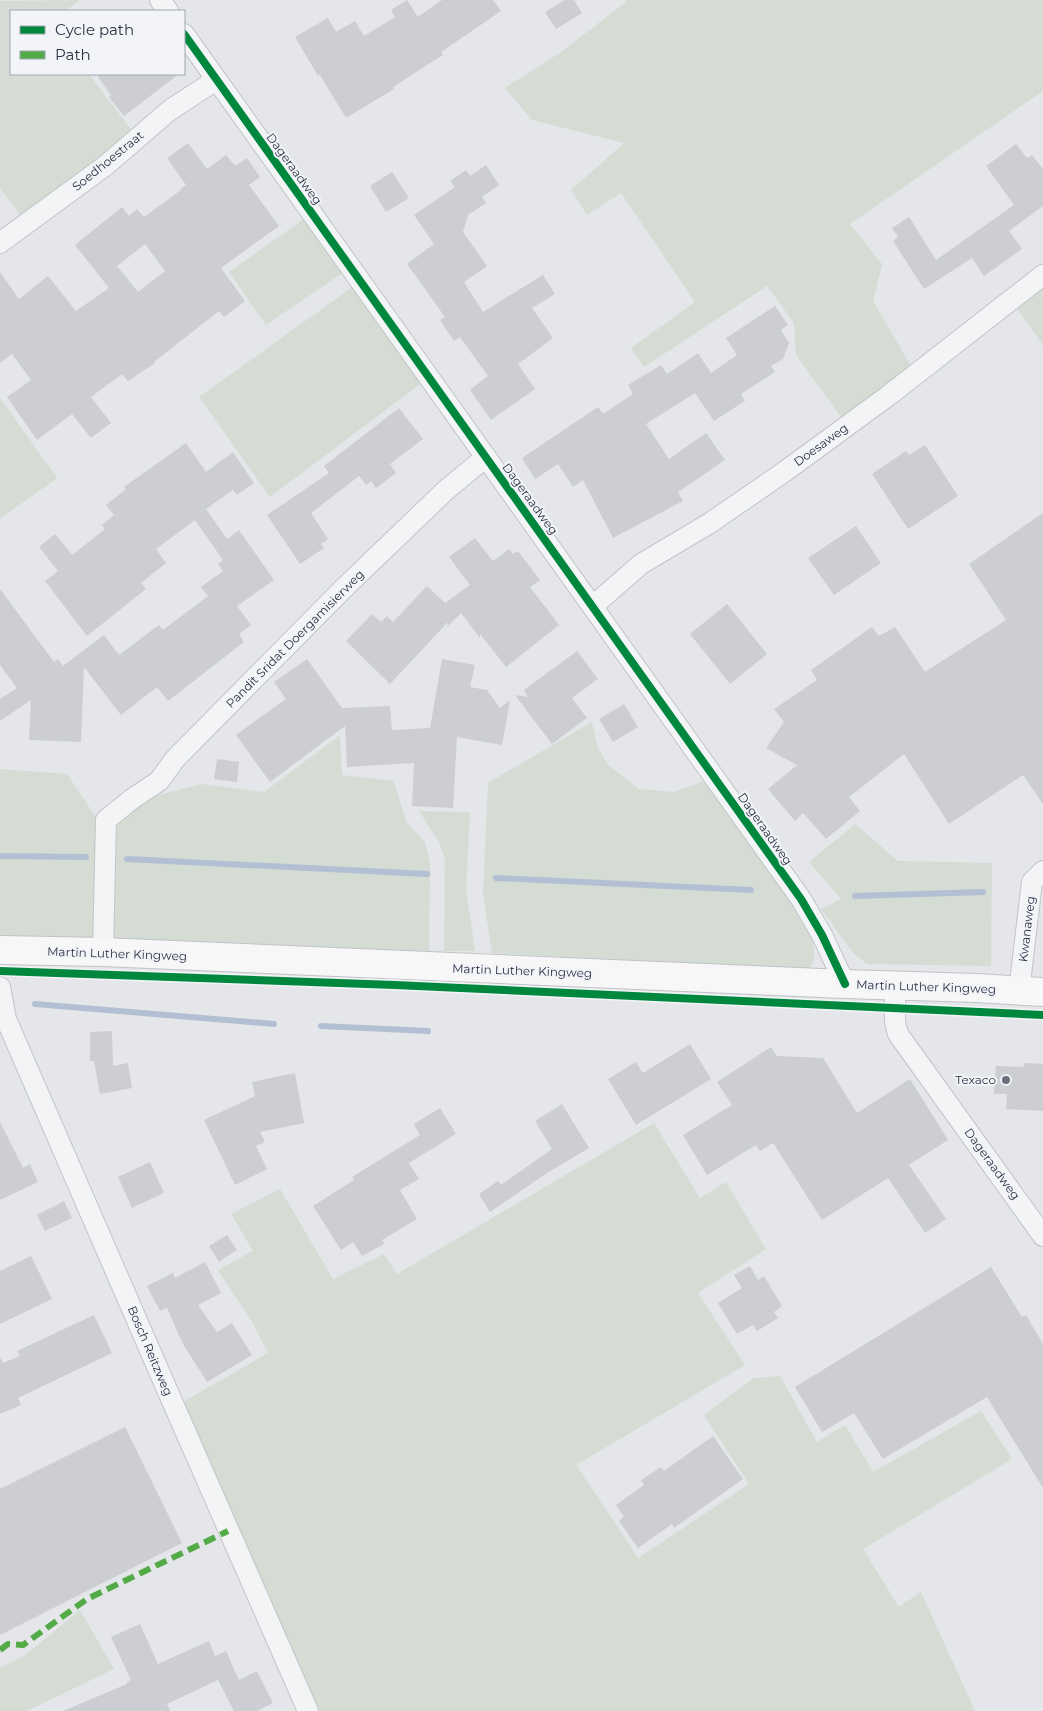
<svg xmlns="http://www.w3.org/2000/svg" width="1043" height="1711" font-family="Montserrat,sans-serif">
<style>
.green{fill:#d4dcd4}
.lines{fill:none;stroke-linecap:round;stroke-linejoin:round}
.stream{stroke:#b3c0d3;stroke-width:6}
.building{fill:#ccced1;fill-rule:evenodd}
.minor-casing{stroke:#c2c4c7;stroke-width:22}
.primary-casing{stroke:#c0c3c7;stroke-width:30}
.minor{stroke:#f3f4f6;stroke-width:20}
.primary{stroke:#f7f7f7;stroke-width:28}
.quiet{stroke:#53ab47;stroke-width:6;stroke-dasharray:12 6;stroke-linecap:butt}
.cycleway-casing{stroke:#f2f4f8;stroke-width:11}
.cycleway{stroke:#00873e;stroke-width:8}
.poi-dot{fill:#6b707d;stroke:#f2f4f8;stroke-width:2}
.labels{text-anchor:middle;stroke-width:4;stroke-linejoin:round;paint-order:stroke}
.street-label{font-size:12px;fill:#2a3143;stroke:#f2f4f8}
.poi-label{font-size:12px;fill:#2a3143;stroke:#f2f4f8;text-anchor:end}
</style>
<rect width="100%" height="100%" fill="#e4e6e9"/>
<!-- green -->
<g class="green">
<path d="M80 0 65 11H11V74H89L133 132 22 217 0 188V1Z"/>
<path d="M625 0H1043V91L850 224 882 264 873 301 911 366 841 417 796 355 794 323 767 286 644 367 631 348 695 302 621 193 587 215 571 190 624 143 532 120 505 88 561 52 626 2Z"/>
<path d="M304 219 344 272 266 325 229 272Z"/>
<path d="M354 286 423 382 270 497 199 397Z"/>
<path d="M1043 288V345L1016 307Z"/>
<path d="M0 398 57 478 0 519Z"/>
<path d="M592 722 598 748 608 765 639 789 674 792 704 781 800 911 813 937 814 958 809 970 492 953 483 894 488 783Z"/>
<path d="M340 735 342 775 394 781 406 822 425 842 430 864 429 952 109 939 118 818 148 798 201 784 264 792Z"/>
<path d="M0 769 67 774 99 822 94 941 0 936Z"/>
<path d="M419 811 470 812 466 889 475 951H444L445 858 439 842Z"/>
<path d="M855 824 898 861 992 863 991 966 867 964 854 954 821 909 841 899 809 862Z"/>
<path d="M654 1123 700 1198 726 1182 766 1249 698 1293 745 1365 576 1465 638 1558 749 1484 704 1415 754 1378 780 1376 817 1442 845 1425 873 1472 981 1411 1012 1459 863 1549 899 1607 921 1592 975 1711H319L183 1402 268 1353 251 1320 218 1270 253 1251 231 1214 280 1189 333 1279 384 1254 397 1274Z"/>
<path d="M80 1610 114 1669 27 1711H0V1668L24 1656Z"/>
</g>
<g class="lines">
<!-- stream -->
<g class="stream">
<path d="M0 856 86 857"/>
<path d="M127 859 427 874"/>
<path d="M496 878 751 890"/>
<path d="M855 896 983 892"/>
<path d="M35 1004 274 1024"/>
<path d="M321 1026 428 1031"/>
</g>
</g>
<!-- building -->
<g class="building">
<path d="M407 0 418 17 442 0H493L501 11 441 52 443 55 393 87 394 89 346 118 320 75 318 76 295 37 328 18 336 32 355 21 364 36 395 17 391 10Z"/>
<path d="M565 0H574L582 13 556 29 545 12Z"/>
<path d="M96 74H179L124 116 109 97 111 95Z"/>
<path d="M188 143 207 169 226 155 235 166 247 158 260 177 249 185 279 226 221 268 245 301 224 317 219 311 154 362 155 363 128 381 122 374 91 397 111 423 91 438 72 414 37 440 7 397 31 380 12 354 0 363V272L19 299 48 276 76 311 109 288 75 245 122 207 129 216 137 209 144 217 181 190 180 189 186 185 167 158ZM145 244 165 271 138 292 117 266Z"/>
<path d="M1016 144 1027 158 1032 155 1043 169V206L1009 231 1022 249 984 276 972 258 924 289 893 241 898 237 892 228 909 217 936 260 1014 205 986 166Z"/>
<path d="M486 165 499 185 482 197 486 203 468 215 463 232 487 266 464 282 483 312 543 275 555 294 532 308 553 338 518 364 535 389 491 420 470 390 488 376 460 337 454 341 440 320 445 317 407 264 434 244 414 215 455 187 450 181 466 170 470 176Z"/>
<path d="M392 172 409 198 386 212 370 186Z"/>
<path d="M775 306 788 325 781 330 789 343 783 359 771 366 775 372 741 394 745 401 714 421 695 393 646 424 669 459 706 433 725 460 678 492 683 501 613 538 583 480 573 487 558 464 535 479 522 458 598 407 603 414 633 394 628 385 661 365 667 374 698 353 711 373 737 355 726 338Z"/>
<path d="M399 408 423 439 390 464 396 473 376 488 371 481 366 485 359 476 311 513 328 539 321 544 324 548 300 564 267 515 329 473 324 466Z"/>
<path d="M186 443 206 472 233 452 254 483 237 495 233 490 206 509 227 539 239 530 274 580 237 606 251 625 239 634 244 642 168 701 157 687 121 715 84 667 81 742 29 740 31 700 0 721V699L17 688 0 665V589L54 662 58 659 63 666 104 635 119 655 159 625 163 630 208 596 201 587 223 571 218 564 223 560 195 520 156 549 166 563 141 583 146 589 87 636 45 581 58 571 39 547 55 534 72 555 105 529 102 525 114 515 106 505 126 489 124 487Z"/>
<path d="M925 445 958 496 908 529 872 474 906 451 909 455Z"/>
<path d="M1043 513V804L1023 775 949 824 904 754 849 797 860 811 826 839 803 813 795 821 768 789 797 765 766 748 784 722 774 709 817 680 811 670 872 627 879 636 895 627 925 672 1006 620 969 564Z"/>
<path d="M856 526 881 563 834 595 808 558Z"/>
<path d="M475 538 493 561 509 549 513 554 518 551 540 580 530 587 559 625 506 667 480 634V638L461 613 447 627 448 622 390 684 346 641 372 614 381 622 387 616 393 622 427 586 445 603 470 585 449 557Z"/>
<path d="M727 604 767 654 730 684 690 634Z"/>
<path d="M577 651 598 679 572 698 587 718 552 744 515 695 528 697 524 690Z"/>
<path d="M307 659 342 708 390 706 392 730 430 728 442 659 475 665 470 687 487 690 500 708 510 700 502 745 457 737 453 808 412 806 414 763 347 767 345 726 270 782 236 735 286 699 274 682Z"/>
<path d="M624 704 638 727 613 742 599 719Z"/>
<path d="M217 759 239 762 237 782 214 779Z"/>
<path d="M112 1031 113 1066 128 1063 132 1088 100 1094 94 1061H90V1032Z"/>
<path d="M690 1044 711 1079 636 1125 608 1079 636 1062 643 1073Z"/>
<path d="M771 1047 777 1056 823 1058 857 1113 910 1079 948 1140 909 1165 946 1219 925 1233 888 1178 822 1220 773 1143 760 1151 756 1145 707 1175 683 1135 732 1105 717 1082Z"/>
<path d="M1024 1063 1043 1064V1111L1006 1109 1007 1094H994L996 1066 1024 1067Z"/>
<path d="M295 1073 304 1123 260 1132 265 1142 256 1146 267 1169 235 1185 204 1120 255 1096 252 1082Z"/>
<path d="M562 1104 589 1148 547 1173 490 1212 479 1194 498 1181 501 1185 552 1149 535 1121Z"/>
<path d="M440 1108 456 1134 409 1163 419 1179 400 1190 417 1219 382 1240 384 1244 362 1256 353 1242 341 1250 313 1206 354 1180 352 1177 420 1135 414 1124Z"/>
<path d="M0 1122 23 1168 30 1164 38 1182 0 1200Z"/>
<path d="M150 1162 164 1193 132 1208 118 1177Z"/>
<path d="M64 1201 72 1218 45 1231 37 1215Z"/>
<path d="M227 1235 237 1250 219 1262 209 1246Z"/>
<path d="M31 1256 52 1299 0 1324V1271Z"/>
<path d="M205 1262 221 1293 198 1305 217 1332 232 1323 252 1355 207 1382 183 1344 167 1308 160 1311 147 1286 173 1273 175 1278Z"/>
<path d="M750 1266 758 1280 764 1276 782 1306 774 1312 778 1318 757 1331 753 1325 737 1334 718 1303 742 1288 734 1275Z"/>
<path d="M991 1267 1022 1317 1026 1315 1043 1344V1488L987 1397 883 1459 854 1413 822 1432 795 1387Z"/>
<path d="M94 1315 112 1353 18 1398 21 1405 0 1414V1357L3 1363 20 1356 17 1351Z"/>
<path d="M125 1427 182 1543 0 1635V1489Z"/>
<path d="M713 1436 743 1479 674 1528 672 1524 638 1548 619 1521 624 1517 616 1505 644 1485 641 1480 661 1467 664 1471Z"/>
<path d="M140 1624 158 1664 209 1641 215 1656 226 1651 239 1680 257 1671 273 1703 257 1711H234L218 1680 167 1704 170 1711H63L127 1684V1682L131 1680 111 1637Z"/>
</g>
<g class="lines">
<defs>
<g id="minor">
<path d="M160 0 168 11"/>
<path d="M184 34 801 899 822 935 845 984"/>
<path d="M0 243 105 166 170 110 216 80"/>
<path d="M593 606 641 564 710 523 784 472 888 396 1043 275"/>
<path d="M103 952 106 820 132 799 159 781 175 759 343 589 446 490 486 457"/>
<path d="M895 986V1022L898 1034 1043 1236"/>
<path d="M0 987 6 1019 165 1385 308 1711"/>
<path d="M1019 991 1032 882 1043 871"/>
</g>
<path id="primary" d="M0 950 103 952 845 984 977 988 1043 992"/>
</defs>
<!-- minor casing -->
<use href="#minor" class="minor-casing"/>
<!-- primary casing -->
<use href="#primary" class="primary-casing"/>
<!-- minor -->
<use href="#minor" class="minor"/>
<!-- primary -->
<use href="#primary" class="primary"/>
<!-- quiet -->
<path class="quiet" d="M0 1650 8 1644 23 1645 87 1599 228 1531"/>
<defs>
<g id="cycleway">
<path d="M184 34 801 899 822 935 845 984"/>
<path d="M0 971 395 985 1043 1015"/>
</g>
</defs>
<!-- cycleway casing -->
<use href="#cycleway" class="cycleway-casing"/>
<!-- cycleway -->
<use href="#cycleway" class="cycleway"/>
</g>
<!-- markers -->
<circle class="poi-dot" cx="1006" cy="1080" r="5"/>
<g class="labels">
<!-- street labels -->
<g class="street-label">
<text transform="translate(108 161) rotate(-39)" y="4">Soedhoestraat</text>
<text transform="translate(294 169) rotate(54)" y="4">Dageraadweg</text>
<text transform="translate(821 445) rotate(-36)" y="4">Doesaweg</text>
<text transform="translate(530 499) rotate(54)" y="4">Dageraadweg</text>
<text transform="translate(295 639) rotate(-45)" y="4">Pandit Sridat Doergamisierweg</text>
<text transform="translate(765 829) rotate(55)" y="4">Dageraadweg</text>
<text transform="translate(1027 929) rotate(-83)" y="4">Kwanaweg</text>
<text transform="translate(117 954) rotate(2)" y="4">Martin Luther Kingweg</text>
<text transform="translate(522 971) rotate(2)" y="4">Martin Luther Kingweg</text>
<text transform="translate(926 987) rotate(2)" y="4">Martin Luther Kingweg</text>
<text transform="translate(992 1164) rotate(54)" y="4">Dageraadweg</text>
<text transform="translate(150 1351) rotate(67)" y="4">Bosch Reitzweg</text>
</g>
<!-- poi labels -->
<g class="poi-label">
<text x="996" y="1084">Texaco</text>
</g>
</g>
<!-- legend -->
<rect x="10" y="10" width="175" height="65" fill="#f2f4f8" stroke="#a2a6b0"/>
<rect x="20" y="26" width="25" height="8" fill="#00873e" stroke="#a2a6b0"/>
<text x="55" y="35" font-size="15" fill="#2a3143">Cycle path</text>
<rect x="20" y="51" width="25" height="8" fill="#53ab47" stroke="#a2a6b0"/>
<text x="55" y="60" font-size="15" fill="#2a3143">Path</text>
</svg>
